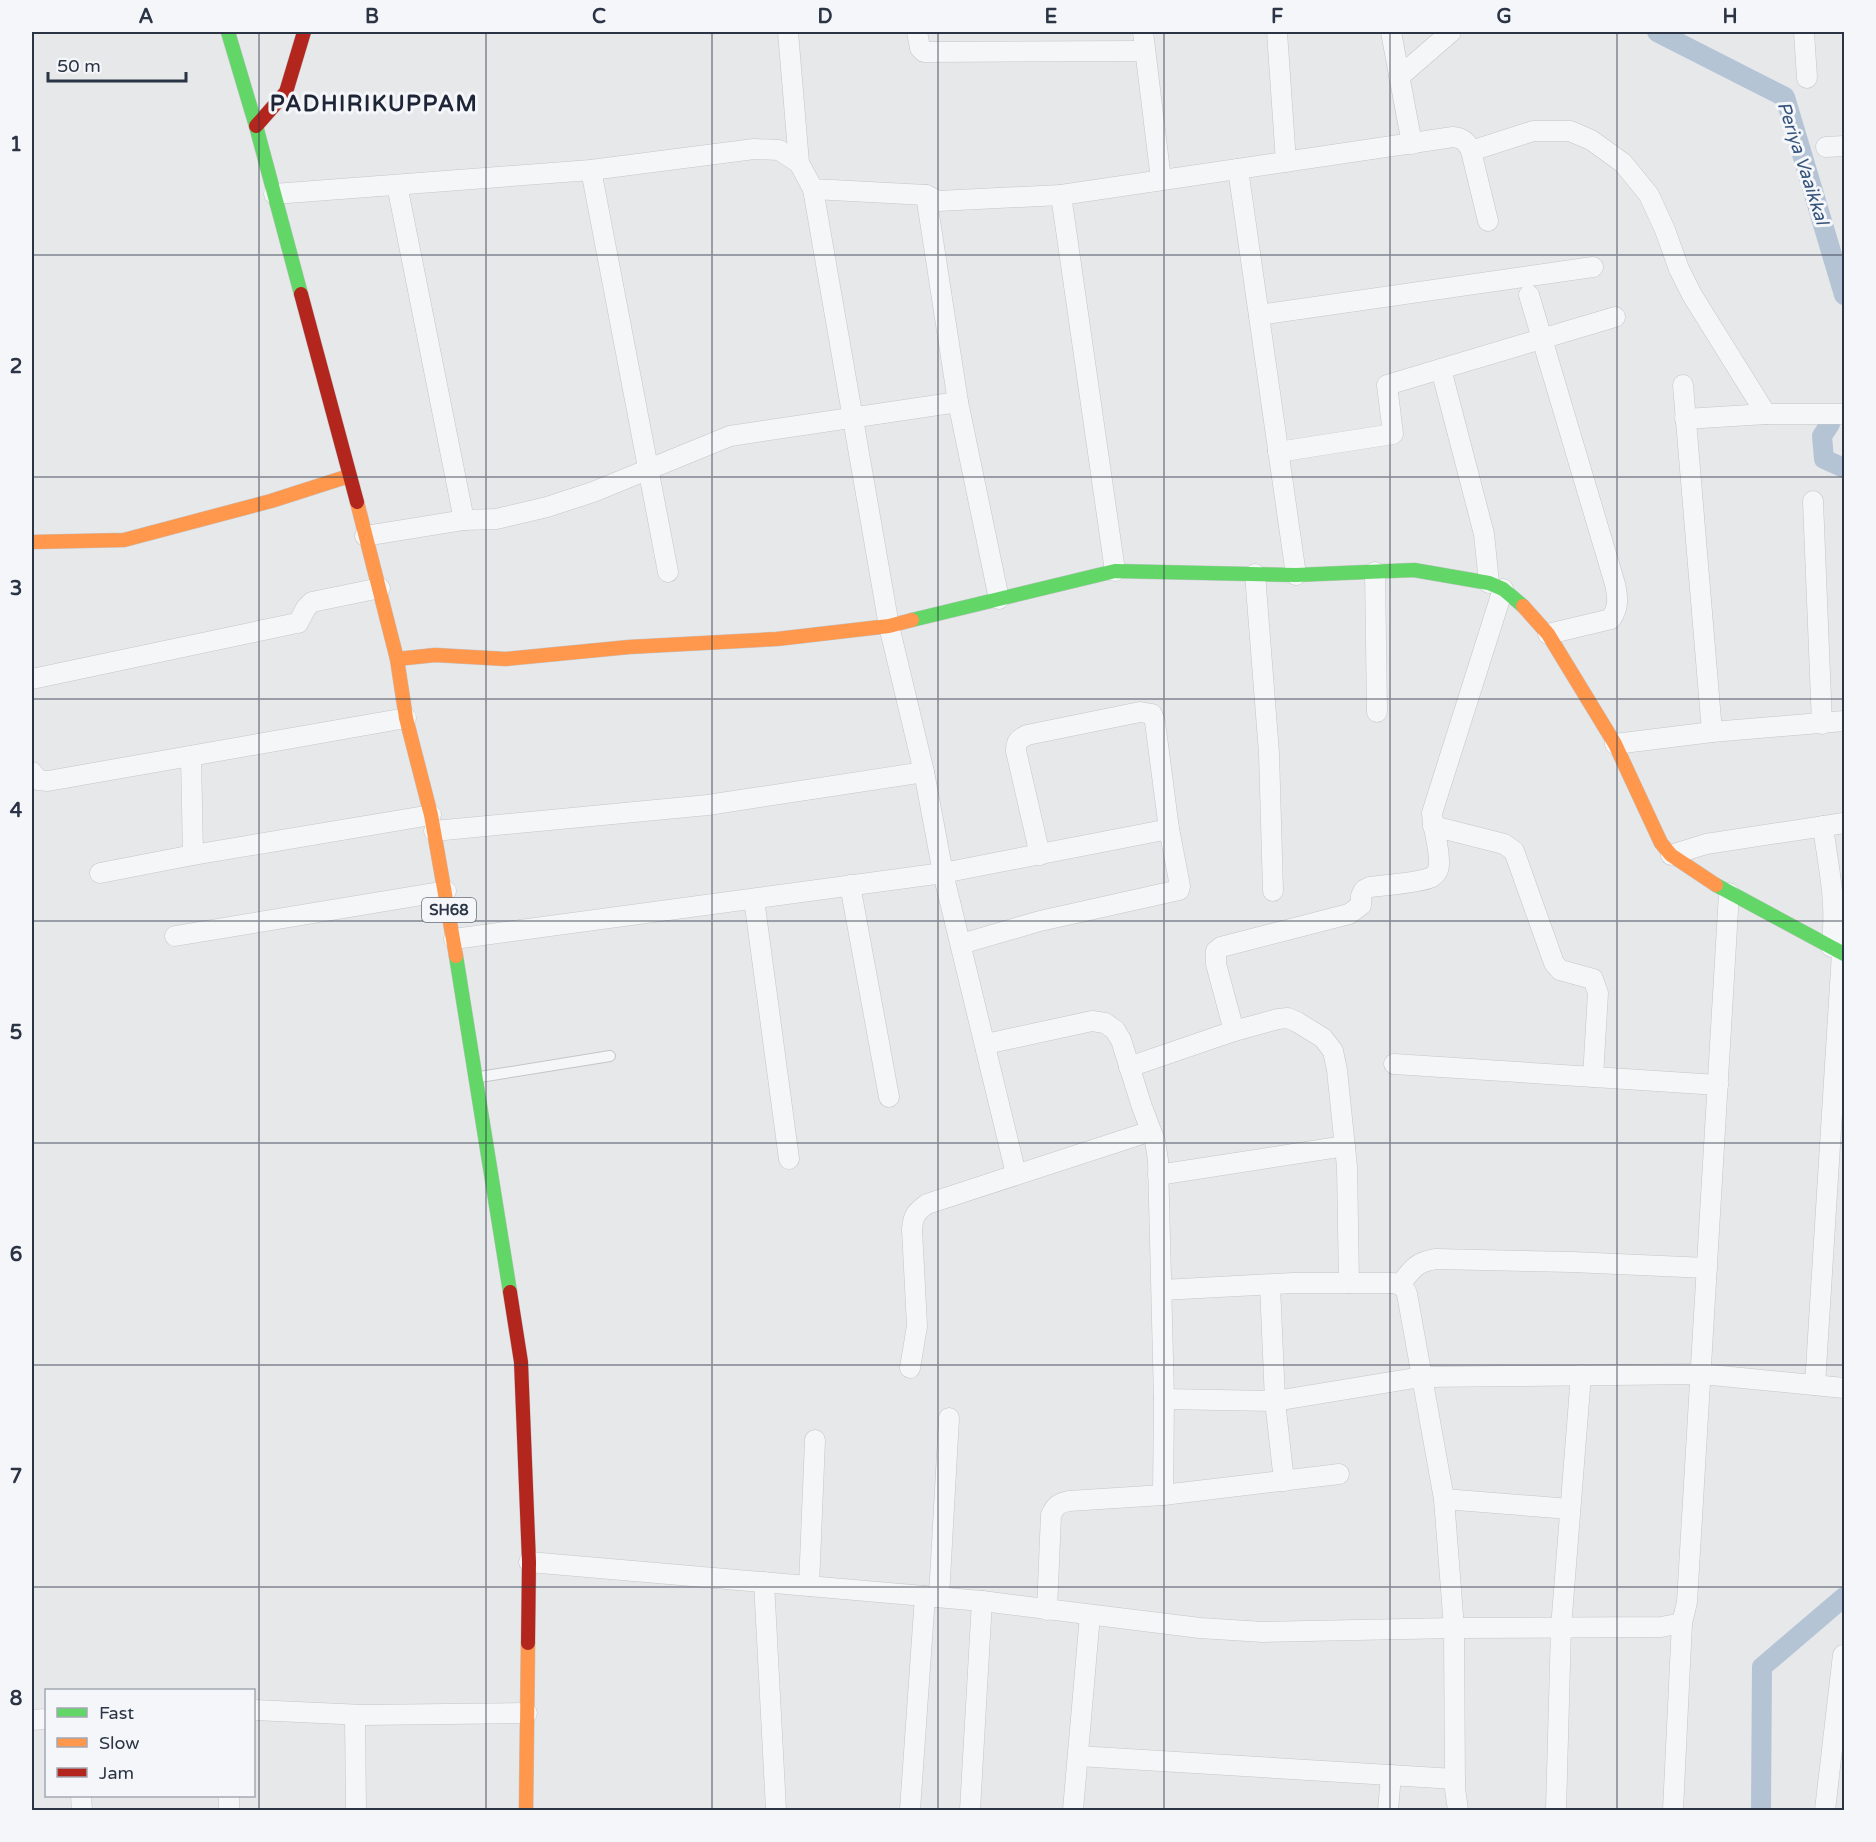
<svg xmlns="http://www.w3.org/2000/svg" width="1876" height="1842" font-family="'Varela Round',sans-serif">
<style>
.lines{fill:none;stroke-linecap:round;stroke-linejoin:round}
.canal{stroke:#b4c4d5;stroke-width:20}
.lane-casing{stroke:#c4c6c8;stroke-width:12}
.street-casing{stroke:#c4c6c8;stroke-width:21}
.fast-casing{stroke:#c4c6c8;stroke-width:15}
.slow-casing{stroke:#c4c6c8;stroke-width:15}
.jam-casing{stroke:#c4c6c8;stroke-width:15}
.lane{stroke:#f5f6f7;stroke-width:10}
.street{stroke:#f5f6f7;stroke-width:20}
.fast{stroke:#63d668;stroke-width:14}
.slow{stroke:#ff974d;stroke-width:14}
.jam{stroke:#b3261e;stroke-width:14}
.grid{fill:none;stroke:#2b3445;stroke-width:1.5;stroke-opacity:0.55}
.labels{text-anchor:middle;stroke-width:6;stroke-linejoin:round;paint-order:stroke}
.shield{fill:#f4f6f9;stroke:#676e7b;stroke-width:1.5}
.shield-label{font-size:15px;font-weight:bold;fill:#2b3445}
.water-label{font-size:18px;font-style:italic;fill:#34527a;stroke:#f4f6f9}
.district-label{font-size:22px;font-weight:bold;letter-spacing:1.5px;fill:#1d2536;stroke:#f4f6f9}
.neatline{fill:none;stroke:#2b3445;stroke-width:2}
.grid-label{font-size:20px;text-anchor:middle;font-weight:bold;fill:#2b3445}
</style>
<rect width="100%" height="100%" fill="#e6e8ea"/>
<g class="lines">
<!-- canal -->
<g class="canal">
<path d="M1657 32 1785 97 1844 295"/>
<path d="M1830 424 1822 436 1824 459 1844 468"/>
<path d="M1761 1810 1762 1667 1844 1597"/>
</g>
<defs>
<path id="lane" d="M480 1077 610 1056"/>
<g id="street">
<path d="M788 32 799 163"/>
<path d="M917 32 920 48 924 52 1145 51"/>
<path d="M1143 32 1161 180"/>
<path d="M1277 32 1286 162"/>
<path d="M1391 32 1412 144"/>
<path d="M1804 32 1807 78"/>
<path d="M1399 77 1451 32"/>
<path d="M1826 147 1844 146"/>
<path d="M1471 151 1533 131H1570L1591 140 1623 163 1649 195 1665 230 1679 269 1692 295 1766 414"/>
<path d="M1238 169 1296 575"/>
<path d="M591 170 668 572"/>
<path d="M397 185 464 520"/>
<path d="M813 189 889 626 924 772 943 873 1016 1174"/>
<path d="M274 194 591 170 754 149 779 150 799 163 813 189 926 195 938 201 1061 195 1453 137C1463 138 1467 142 1471 151L1488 221"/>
<path d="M926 195 958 402 999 599"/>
<path d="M1061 195 1115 571"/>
<path d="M1529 295 1615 584C1618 598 1619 607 1611 619L1548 634"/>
<path d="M1259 315 1593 267"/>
<path d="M1441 369 1484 534 1489 583"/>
<path d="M1683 385 1712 732"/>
<path d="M1685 419 1766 414H1844"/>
<path d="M1278 452 1393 434 1387 385 1615 317"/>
<path d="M1813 501 1822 724"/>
<path d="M365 536 464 520 496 519 547 507 593 492 730 436 958 402"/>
<path d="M1375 572 1377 712"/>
<path d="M1255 574 1269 753 1273 891"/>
<path d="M32 679 292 624 298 623 306 608 312 602 380 588"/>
<path d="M1615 744 1712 732 1844 721"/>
<path d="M191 756 193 855"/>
<path d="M32 772 38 780 48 781 406 718"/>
<path d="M1433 826 1504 844 1514 851 1554 963 1560 970 1593 979 1598 993 1593 1077"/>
<path d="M1823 826C1828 867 1838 905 1831 947"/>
<path d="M434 831 708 805 924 772"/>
<path d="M1671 855 1706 844 1844 823"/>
<path d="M100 873 193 855 431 815"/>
<path d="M850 885 889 1097"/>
<path d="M754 899 789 1159"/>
<path d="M175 936 446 891"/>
<path d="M454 939 943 873 1169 829"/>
<path d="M961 944 1040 921 1179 890 1180 886 1169 829 1155 722 1152 714 1140 712 1027 735C1019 739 1016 741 1016 751L1040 855"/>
<path d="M1234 1031 1216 964V951L1221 947 1349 914 1361 905V896L1364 890 1370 887C1385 885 1420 883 1432 877 1436 874 1439 870 1439 865 1440 848 1433 830 1432 813L1503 589"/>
<path d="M986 1044 1092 1021 1105 1023 1115 1030 1121 1040 1142 1107 1155 1141 1158 1160 1164 1399 1163 1495"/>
<path d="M1394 1064 1718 1085"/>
<path d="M1129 1067 1234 1031 1278 1019 1288 1018 1297 1022 1323 1038 1333 1051 1337 1070 1347 1167 1349 1283"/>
<path d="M1158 1175 1345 1146"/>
<path d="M1270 1285 1275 1401 1284 1481"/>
<path d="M1400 1285C1412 1269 1416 1262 1436 1259L1572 1262 1707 1268"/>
<path d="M1162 1290 1293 1283H1393C1400 1285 1404 1286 1407 1294L1444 1499 1454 1628 1661 1627 1682 1623 1687 1602 1729 893"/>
<path d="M910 1368 917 1326 912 1229C913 1216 916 1212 927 1204L1151 1131"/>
<path d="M1815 1385 1842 953"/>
<path d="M1164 1399 1275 1401 1421 1377 1701 1374 1844 1388"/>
<path d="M1444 1499 1570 1509"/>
<path d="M529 1562 982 1601 1200 1628 1263 1632 1454 1628 1455 1789 1458 1810"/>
<path d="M764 1582 776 1810"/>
<path d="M809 1586 815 1440"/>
<path d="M939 1597 949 1418"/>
<path d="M1047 1610 1051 1515C1055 1506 1059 1503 1069 1501L1163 1495 1339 1474"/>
<path d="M254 1710 363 1715 527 1713"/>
<path d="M355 1715 356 1810"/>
<path d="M32 1720 46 1719"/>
<path d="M1078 1756 1455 1779"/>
<path d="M81 1796 82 1810"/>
<path d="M229 1796V1810"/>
<path d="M910 1810 925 1596"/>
<path d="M970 1810 982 1601"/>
<path d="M1073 1810 1090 1615"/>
<path d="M1388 1810 1391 1775"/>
<path d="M1556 1810 1561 1628 1581 1375"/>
<path d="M1673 1810 1682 1623"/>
<path d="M1825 1810 1843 1655"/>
</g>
<g id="fast">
<path d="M228 32 256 126 301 294"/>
<path d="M912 620 1115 571 1296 575 1414 570 1489 583 1503 589 1523 606"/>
<path d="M1716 885 1844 954"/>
<path d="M456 956 510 1292"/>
</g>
<g id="slow">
<path d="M357 502 397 659 406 718 431 815 456 956"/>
<path d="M32 542 124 540 271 501 349 476"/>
<path d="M1523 606 1548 634 1615 744 1661 843 1671 855 1716 885"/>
<path d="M397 659 435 655 506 659 629 647 777 639 889 626 912 620"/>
<path d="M526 1810 528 1643"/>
</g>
<g id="jam">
<path d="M256 126 286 92 304 32"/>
<path d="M301 294 357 502"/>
<path d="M510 1292 521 1362 529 1562 528 1643"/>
</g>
</defs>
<!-- lane casing -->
<use href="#lane" class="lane-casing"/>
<!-- street casing -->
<use href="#street" class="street-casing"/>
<!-- fast casing -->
<use href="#fast" class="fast-casing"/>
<!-- slow casing -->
<use href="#slow" class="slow-casing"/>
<!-- jam casing -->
<use href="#jam" class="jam-casing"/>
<!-- lane -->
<use href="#lane" class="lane"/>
<!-- street -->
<use href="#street" class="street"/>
<!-- fast -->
<use href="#fast" class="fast"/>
<!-- slow -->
<use href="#slow" class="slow"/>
<!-- jam -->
<use href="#jam" class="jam"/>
</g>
<!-- grid -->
<path class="grid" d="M259 32V1810M486 32V1810M712 32V1810M938 32V1810M1164 32V1810M1390 32V1810M1617 32V1810M32 255H1844M32 477H1844M32 699H1844M32 921H1844M32 1143H1844M32 1365H1844M32 1587H1844"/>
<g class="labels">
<!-- shield labels -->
<rect class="shield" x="422" y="898" width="54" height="24" rx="4.5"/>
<g class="shield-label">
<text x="449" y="915">SH68</text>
</g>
<!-- water labels -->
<g class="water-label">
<text transform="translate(1803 163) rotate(72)" y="6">Periya Vaaikkal</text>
</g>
<!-- district labels -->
<g class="district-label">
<text x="374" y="111">PADHIRIKUPPAM</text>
</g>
</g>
<!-- border -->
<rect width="1876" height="1842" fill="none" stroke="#f4f6f9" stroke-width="66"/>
<!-- legend -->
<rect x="45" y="1689" width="210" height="108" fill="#f4f6f9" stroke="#a4a8b1" stroke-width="1.5"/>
<rect x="57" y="1708" width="30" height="9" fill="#63d668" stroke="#a4a8b1" stroke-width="1.5"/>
<text x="99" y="1719" font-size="18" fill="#2b3445">Fast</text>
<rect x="57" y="1738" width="30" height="9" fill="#ff974d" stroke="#a4a8b1" stroke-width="1.5"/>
<text x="99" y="1749" font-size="18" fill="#2b3445">Slow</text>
<rect x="57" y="1768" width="30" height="9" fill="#b3261e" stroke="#a4a8b1" stroke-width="1.5"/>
<text x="99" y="1779" font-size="18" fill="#2b3445">Jam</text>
<!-- scale -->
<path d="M48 72v9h138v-9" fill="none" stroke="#2b3445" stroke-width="3"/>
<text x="57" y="72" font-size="18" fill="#2b3445" stroke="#f4f6f9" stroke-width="4.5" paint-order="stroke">50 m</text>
<rect x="33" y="33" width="1810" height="1776" class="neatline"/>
<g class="grid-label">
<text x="146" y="23">A</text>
<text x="372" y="23">B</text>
<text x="599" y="23">C</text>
<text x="825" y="23">D</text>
<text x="1051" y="23">E</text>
<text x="1277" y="23">F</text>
<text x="1504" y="23">G</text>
<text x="1730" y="23">H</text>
<text x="16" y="151">1</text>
<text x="16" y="373">2</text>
<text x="16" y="595">3</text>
<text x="16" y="817">4</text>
<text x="16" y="1039">5</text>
<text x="16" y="1261">6</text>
<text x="16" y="1483">7</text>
<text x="16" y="1705">8</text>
</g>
</svg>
